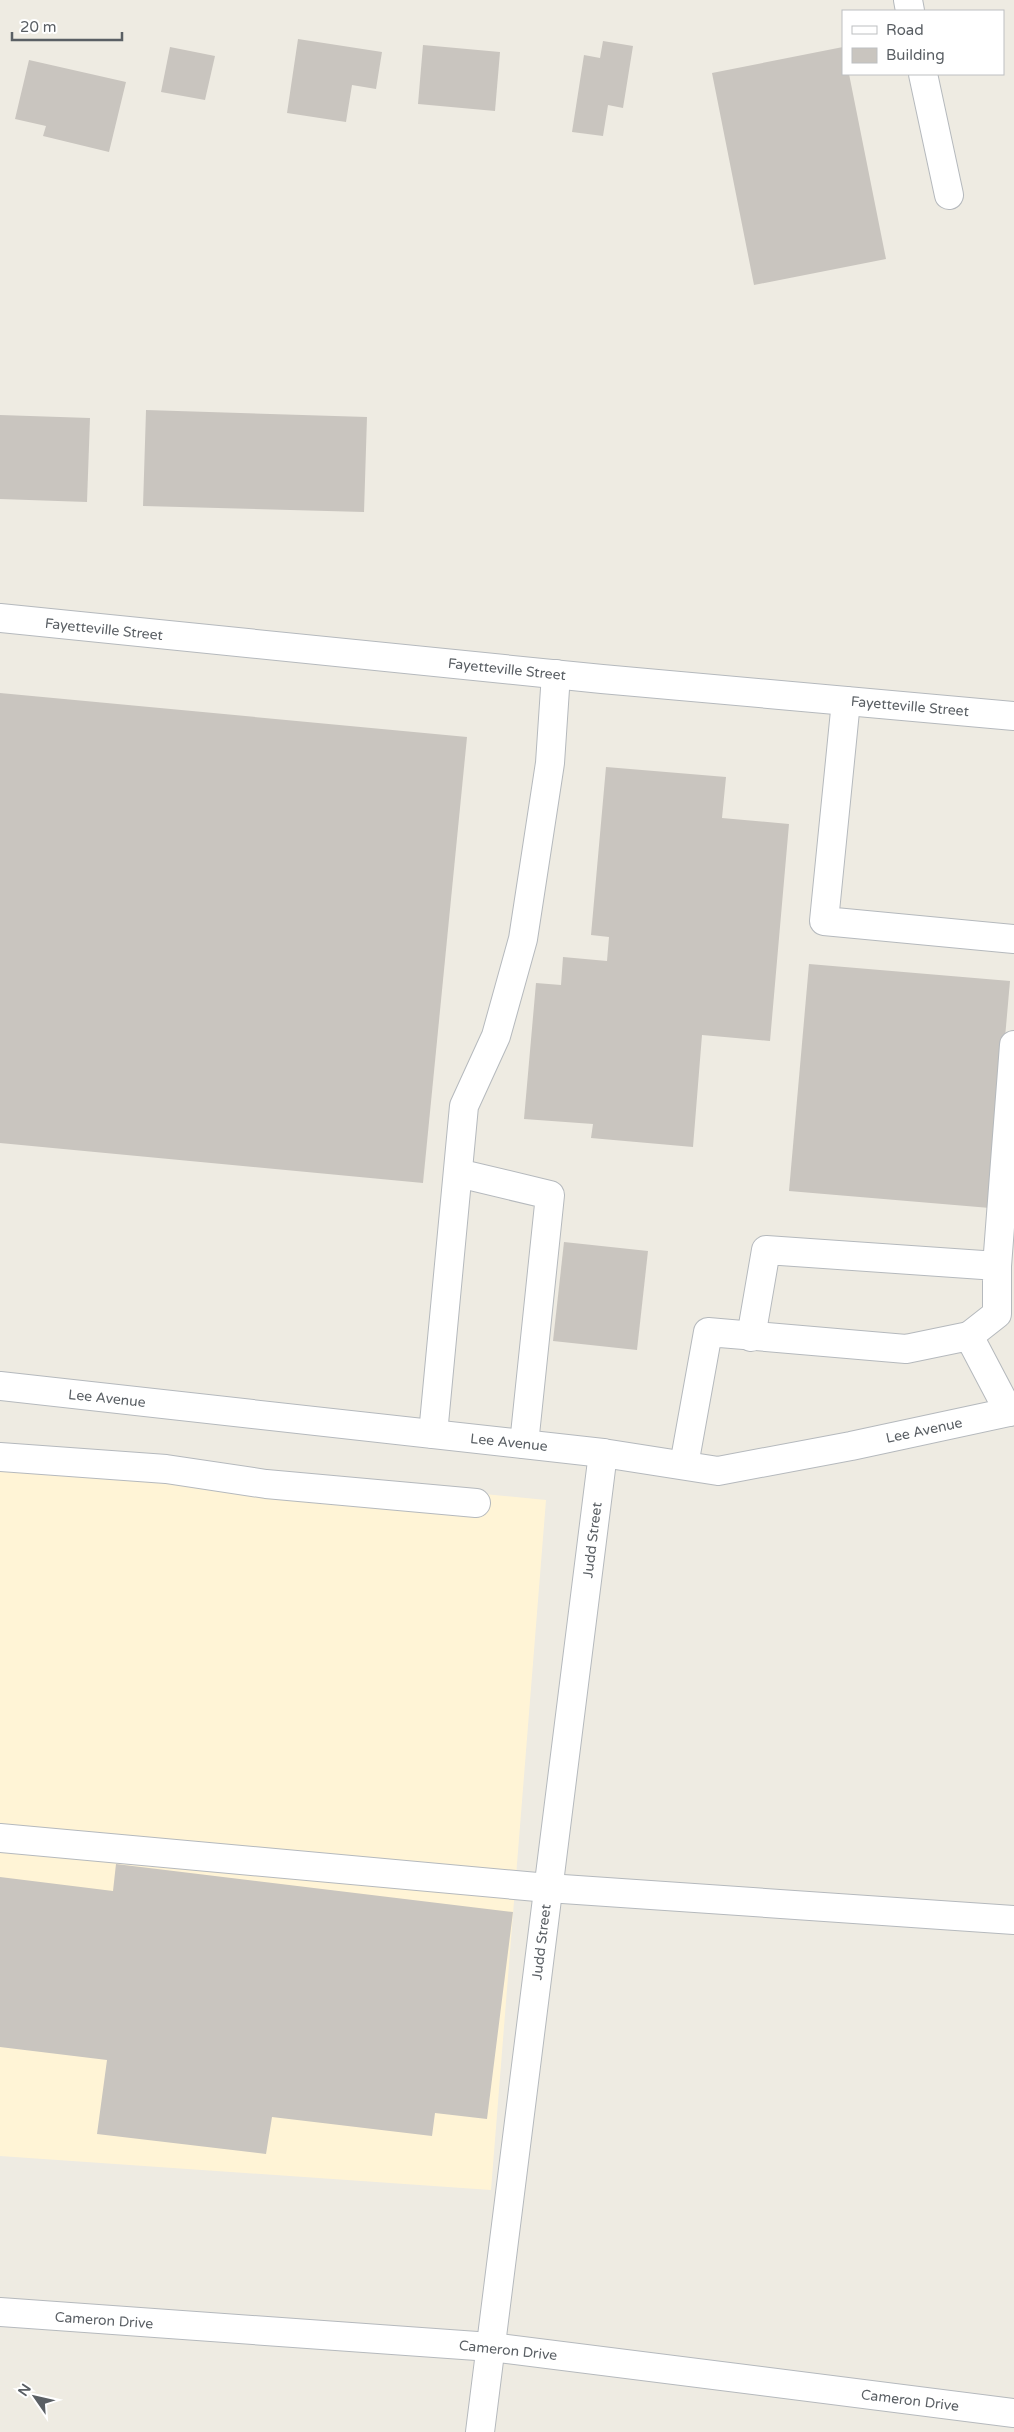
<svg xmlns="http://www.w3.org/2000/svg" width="1014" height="2432" font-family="'Varela Round',sans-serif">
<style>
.commercial{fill:#fff4d6}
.building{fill:#c9c5bf}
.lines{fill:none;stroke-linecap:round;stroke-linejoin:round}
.minor-casing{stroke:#b5b9bd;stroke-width:30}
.minor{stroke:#fff;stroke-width:28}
.labels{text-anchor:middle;stroke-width:4;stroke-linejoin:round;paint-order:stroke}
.street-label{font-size:14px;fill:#5a5f64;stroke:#fff}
</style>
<rect width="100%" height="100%" fill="#eeebe2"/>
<!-- commercial -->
<path class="commercial" d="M0 1447 546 1500 491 2190 0 2156Z"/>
<!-- building -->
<g class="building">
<path d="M298 39 382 52 376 89 352 85 346 122 287 113Z"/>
<path d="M603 41 633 46 623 108 608 105 603 136 572 132 584 55 600 58Z"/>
<path d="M423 45 500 52 495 111 418 104Z"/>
<path d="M170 47 215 56 205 100 161 92Z"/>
<path d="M843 47V74H849L886 259 754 285 712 73Z"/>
<path d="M29 60 126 82 109 152 43 136 46 126 15 119Z"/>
<path d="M146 410 367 417 364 512 143 506Z"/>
<path d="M0 415 90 418 87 502 0 499Z"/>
<path d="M0 693 467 737 423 1183 0 1143Z"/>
<path d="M606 767 726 777 722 818 789 824 770 1041 702 1035 693 1147 591 1138 593 1124 524 1119 536 983 561 985 563 957 607 961 609 937 591 935Z"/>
<path d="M809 964 1010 981 990 1208 789 1191Z"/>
<path d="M564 1242 648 1251 637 1350 553 1341Z"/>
<path d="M116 1864 513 1912 487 2119 435 2113 432 2136 272 2117 266 2154 97 2134 107 2060 0 2047V1877L113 1891Z"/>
</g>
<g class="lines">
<defs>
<g id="minor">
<path d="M908 0 910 11"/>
<path d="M923 74 949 195"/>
<path d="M0 618 602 679 1014 716"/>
<path d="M846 701 824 921 1014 939"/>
<path d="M458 1173 550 1195 524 1444"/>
<path d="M997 1266 1014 1045"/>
<path d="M751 1337 766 1250 997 1266V1314L969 1336"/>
<path d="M0 1386 603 1453 718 1471 851 1446 1014 1411"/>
<path d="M433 1434 464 1106 496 1036 523 939 550 763 556 674"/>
<path d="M0 1457 166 1469 266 1484 476 1503"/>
<path d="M684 1465 708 1332 906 1349 969 1336 1009 1412"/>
<path d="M0 1838 548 1888 1014 1920"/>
<path d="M0 2312 491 2347 1014 2413"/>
<path d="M480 2432 603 1453"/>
</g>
</defs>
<!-- minor casing -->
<use href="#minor" class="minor-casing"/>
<!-- minor -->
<use href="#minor" class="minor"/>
</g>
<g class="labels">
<!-- street labels -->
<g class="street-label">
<text transform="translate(104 629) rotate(6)" y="5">Fayetteville Street</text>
<text transform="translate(507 669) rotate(6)" y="5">Fayetteville Street</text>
<text transform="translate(910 706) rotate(5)" y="5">Fayetteville Street</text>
<text transform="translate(107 1398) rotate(6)" y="5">Lee Avenue</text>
<text transform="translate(924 1430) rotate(-12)" y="5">Lee Avenue</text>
<text transform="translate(509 1442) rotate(6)" y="5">Lee Avenue</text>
<text transform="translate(592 1540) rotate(-83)" y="5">Judd Street</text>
<text transform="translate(541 1942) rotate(-83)" y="5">Judd Street</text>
<text transform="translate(104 2320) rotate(4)" y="5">Cameron Drive</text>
<text transform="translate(508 2350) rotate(6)" y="5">Cameron Drive</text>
<text transform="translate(910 2400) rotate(7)" y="5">Cameron Drive</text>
</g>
</g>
<!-- legend -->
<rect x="842" y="10" width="162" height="65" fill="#ffffff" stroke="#bdbfc1"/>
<rect x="852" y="26" width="25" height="8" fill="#ffffff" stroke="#bdbfc1"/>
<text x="886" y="35" font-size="15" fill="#5a5f64">Road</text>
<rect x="852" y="48" width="25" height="15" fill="#c9c5bf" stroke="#bdbfc1"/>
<text x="886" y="60" font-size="15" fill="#5a5f64">Building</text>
<!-- north arrow -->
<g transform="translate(35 2397) rotate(304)" stroke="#ffffff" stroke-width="4" paint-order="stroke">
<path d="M0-4L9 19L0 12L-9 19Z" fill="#5a5f64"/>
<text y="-8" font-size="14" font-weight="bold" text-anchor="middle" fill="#5a5f64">N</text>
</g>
<!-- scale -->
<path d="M12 32v8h110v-8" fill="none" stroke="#5a5f64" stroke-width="2.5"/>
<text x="20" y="32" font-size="15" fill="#5a5f64" stroke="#ffffff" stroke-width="4" paint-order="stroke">20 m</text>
</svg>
